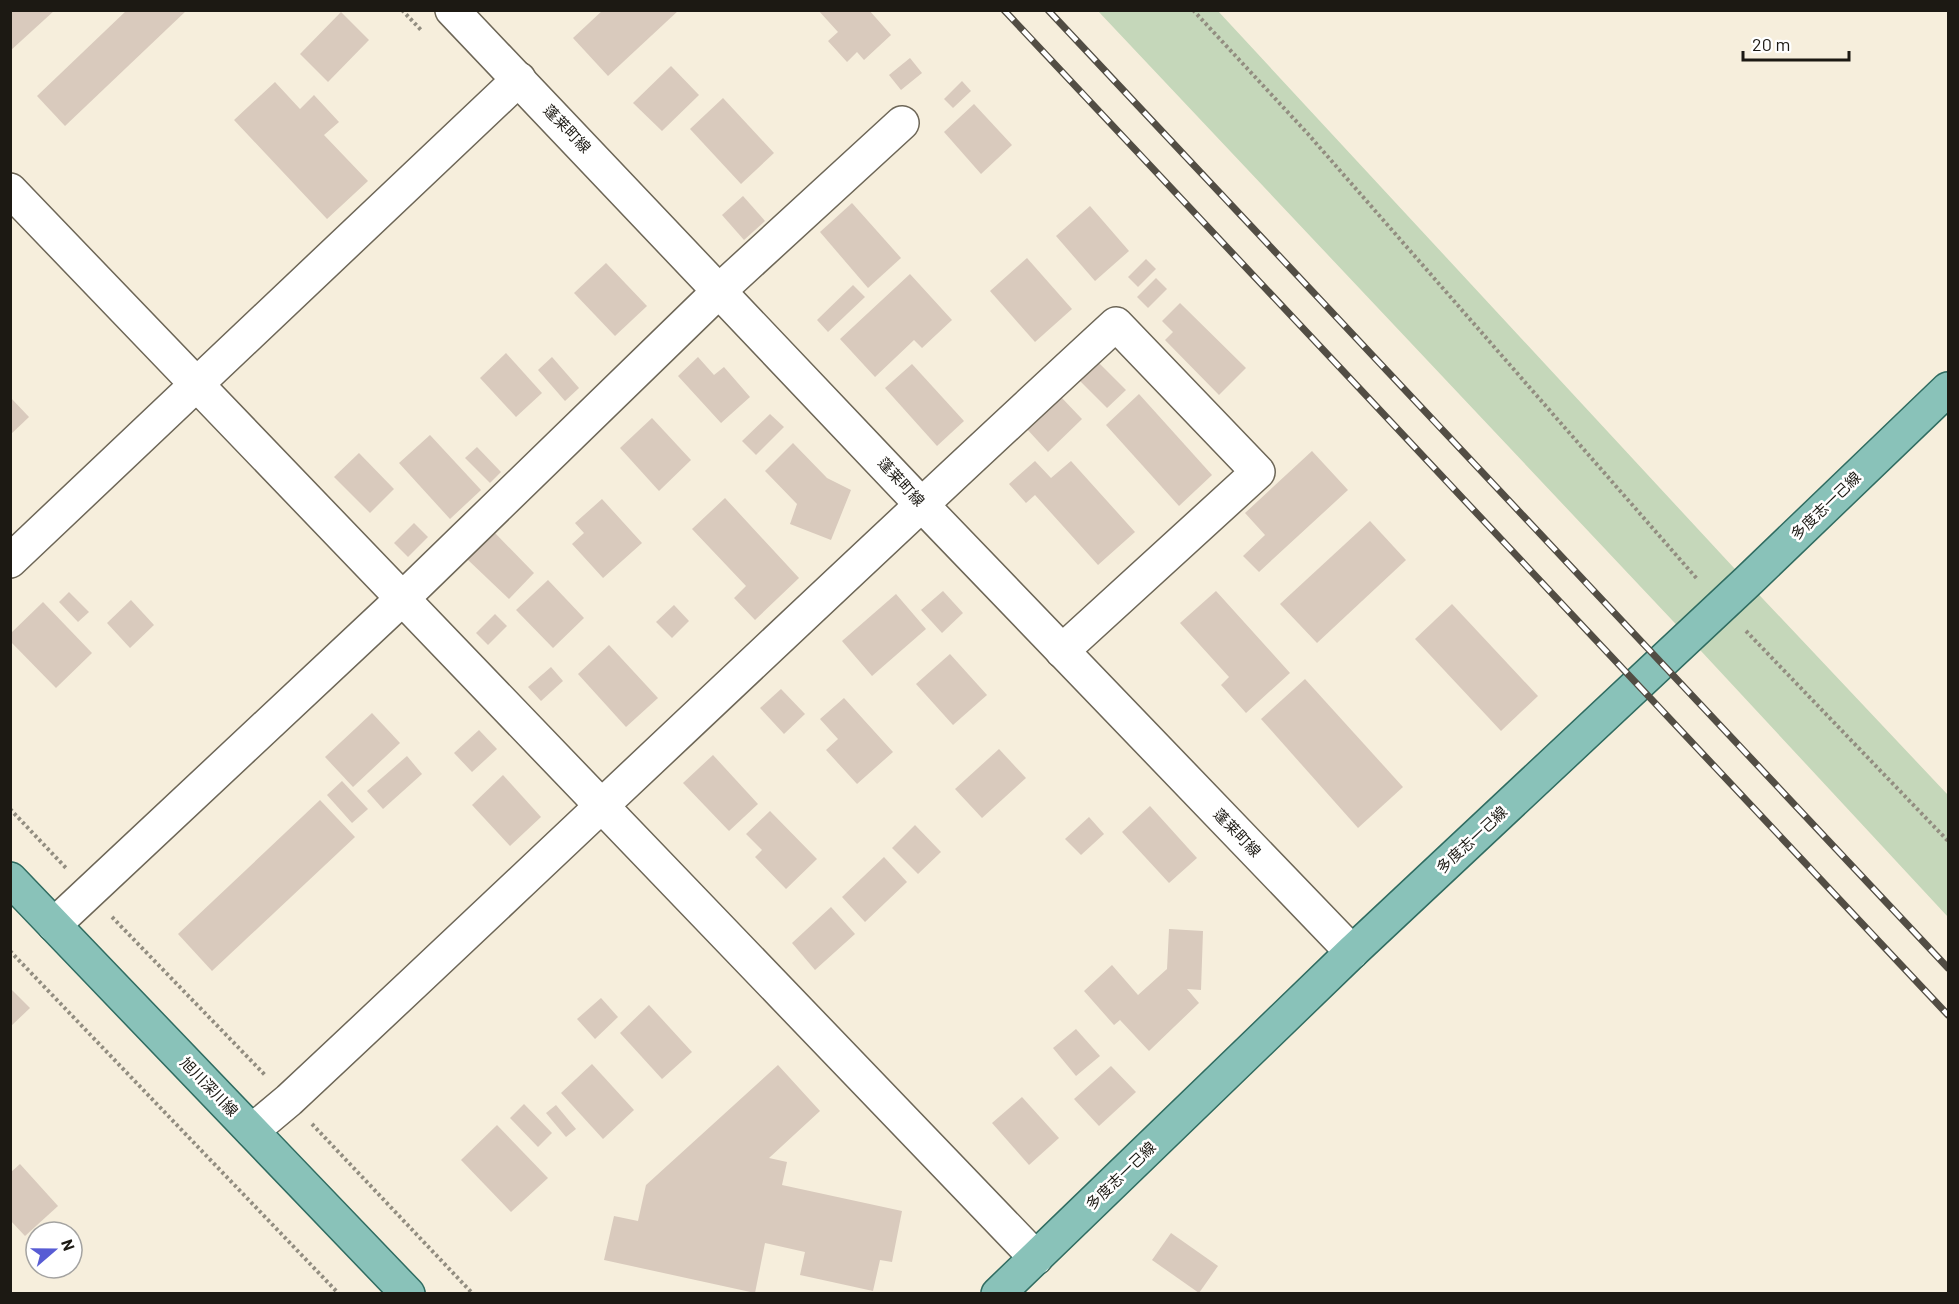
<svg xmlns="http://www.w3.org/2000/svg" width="1959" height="1304" font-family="Barlow,'Noto Sans JP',sans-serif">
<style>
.green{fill:#c5d7ba}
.building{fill:#d9cabd}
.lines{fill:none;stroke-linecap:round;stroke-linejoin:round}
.minor-casing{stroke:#6d6657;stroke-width:36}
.major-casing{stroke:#306c61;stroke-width:36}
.path{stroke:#928d80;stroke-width:4;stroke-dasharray:3 3;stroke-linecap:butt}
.minor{stroke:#fff;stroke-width:33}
.major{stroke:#89c2b9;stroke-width:33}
.rail-casing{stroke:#524d44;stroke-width:7}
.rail{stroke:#fff;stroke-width:4.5;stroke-dasharray:14;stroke-linecap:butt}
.labels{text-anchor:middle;stroke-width:5;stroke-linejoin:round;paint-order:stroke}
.street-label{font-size:15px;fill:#1c1913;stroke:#fff}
</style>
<rect width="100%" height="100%" fill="#f6eedc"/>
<!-- green -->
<path class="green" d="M1098 11H1218L1747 582 1948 795V917L1688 637Z"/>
<!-- building -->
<g class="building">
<path d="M10 10H55L10 51Z"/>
<path d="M127 10H187L65 126 37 96Z"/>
<path d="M603 10H679L608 76 573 38Z"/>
<path d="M818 10H869L891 35 864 60 857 52 847 62 828 41 838 32Z"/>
<path d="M341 12 369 40 328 82 300 54Z"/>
<path d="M910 58 922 73 901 90 889 75Z"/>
<path d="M671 66 699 95 662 131 633 103Z"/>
<path d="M962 81 971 91 953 108 944 99Z"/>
<path d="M275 82 300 109 314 95 339 122 324 135 368 181 327 219 234 120Z"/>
<path d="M723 98 774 153 741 184 690 129Z"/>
<path d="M974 104 1012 145 981 174 944 132Z"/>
<path d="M743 196 765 221 744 240 722 215Z"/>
<path d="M852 203 901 258 868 288 820 232Z"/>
<path d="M1090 206 1129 251 1095 281 1056 236Z"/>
<path d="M1027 258 1072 309 1035 342 990 291Z"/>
<path d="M1146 259 1156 269 1138 287 1128 277Z"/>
<path d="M606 263 647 306 615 336 574 293Z"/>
<path d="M910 274 952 320 922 348 914 340 875 377 840 339Z"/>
<path d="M1156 278 1167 289 1148 308 1137 297Z"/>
<path d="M853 285 865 297 828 332 817 320Z"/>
<path d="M1180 303 1246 368 1219 395 1165 340 1173 332 1162 321Z"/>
<path d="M506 353 542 393 516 417 480 378Z"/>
<path d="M552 357 579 388 565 401 538 370Z"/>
<path d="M698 357 714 375 724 367 750 397 721 423 678 376Z"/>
<path d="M1098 362 1126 390 1107 408 1080 381Z"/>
<path d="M912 364 964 421 937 446 885 388Z"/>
<path d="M1139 394 1212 475 1179 506 1106 425Z"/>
<path d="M1060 396 1082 419 1048 452 1026 428Z"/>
<path d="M10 397 29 417 10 435Z"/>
<path d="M770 414 784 427 756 455 742 441Z"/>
<path d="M652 418 691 460 659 491 620 448Z"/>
<path d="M430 435 481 490 450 519 399 463Z"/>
<path d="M793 443 827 478 851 490 831 540 790 524 797 504 765 471Z"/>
<path d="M477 447 501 472 490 483 465 458Z"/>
<path d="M1312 451 1348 490 1259 572 1243 556 1265 535 1245 513Z"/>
<path d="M359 453 394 489 370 513 334 477Z"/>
<path d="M1035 461 1051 478 1071 461 1135 532 1098 565 1035 495 1026 503 1009 484Z"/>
<path d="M725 498 799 578 755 620 734 598 746 586 692 529Z"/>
<path d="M602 499 642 543 603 578 572 544 584 533 575 523Z"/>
<path d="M1370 521 1406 560 1317 643 1280 604Z"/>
<path d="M414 523 428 537 408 557 394 543Z"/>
<path d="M494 532 534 573 509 599 467 559Z"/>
<path d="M548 580 584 618 553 648 516 610Z"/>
<path d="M943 591 963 613 942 633 921 610Z"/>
<path d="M1216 591 1290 673 1246 713 1221 685 1229 677 1180 623Z"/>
<path d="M69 592 89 612 78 622 59 602Z"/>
<path d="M896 594 926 629 872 676 842 641Z"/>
<path d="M131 600 154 625 130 648 107 623Z"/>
<path d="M43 602 92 653 56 688 10 641V634Z"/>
<path d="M1452 604 1538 696 1501 731 1415 639Z"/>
<path d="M674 605 689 621 672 638 656 622Z"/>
<path d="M495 614 507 626 488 645 476 633Z"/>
<path d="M609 645 658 698 626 727 578 674Z"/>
<path d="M950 654 987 695 953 725 916 684Z"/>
<path d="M551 667 563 681 541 701 528 687Z"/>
<path d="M1305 679 1403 787 1358 828 1261 719Z"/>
<path d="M781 689 805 714 784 734 760 708Z"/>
<path d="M844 698 893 752 857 784 826 750 838 739 820 719Z"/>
<path d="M372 713 400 743 353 787 325 757Z"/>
<path d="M479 730 497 749 472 772 454 753Z"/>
<path d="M999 749 1026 778 982 818 955 789Z"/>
<path d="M713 755 758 804 729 831 683 783Z"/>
<path d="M407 756 422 774 383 809 367 791Z"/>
<path d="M503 775 541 817 510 846 472 805Z"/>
<path d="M342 781 368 809 352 823 327 795Z"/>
<path d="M320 800 355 837 212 971 178 934Z"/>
<path d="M1150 806 1197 858 1169 883 1122 832Z"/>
<path d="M770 811 817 859 786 889 755 857 762 850 746 834Z"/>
<path d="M1089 817 1104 834 1081 855 1065 839Z"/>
<path d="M915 825 941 852 918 874 892 848Z"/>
<path d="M884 857 907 882 865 922 842 897Z"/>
<path d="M831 907 855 934 815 970 792 943Z"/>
<path d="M1169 929 1203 931 1201 990 1187 989 1199 1003 1149 1051 1120 1020 1114 1025 1084 991 1112 965 1138 995 1167 969Z"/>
<path d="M10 988 30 1008 10 1027Z"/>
<path d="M601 998 618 1017 595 1039 577 1019Z"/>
<path d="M649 1005 692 1052 662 1079 620 1033Z"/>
<path d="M1076 1029 1100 1056 1076 1076 1053 1048Z"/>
<path d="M592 1064 634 1110 603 1139 561 1093Z"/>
<path d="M778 1065 820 1111 769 1158 787 1162 782 1185 902 1211 892 1262 880 1260 873 1291 800 1275 805 1252 765 1243 755 1293 604 1260 614 1216 638 1221 646 1185Z"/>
<path d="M1111 1066 1136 1092 1099 1126 1074 1099Z"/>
<path d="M1022 1097 1059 1138 1029 1165 992 1123Z"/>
<path d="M524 1104 552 1133 538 1147 510 1118Z"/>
<path d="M556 1105 576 1129 566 1137 546 1113Z"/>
<path d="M497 1125 548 1178 511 1212 461 1160Z"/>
<path d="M20 1164 58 1206 25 1236 10 1220V1173Z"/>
<path d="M1171 1233 1218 1266 1199 1293 1152 1260Z"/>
</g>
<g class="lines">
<defs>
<g id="minor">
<path d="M452 10 921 504 1352 952"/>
<path d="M10 190 1036 1258"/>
<path d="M10 561 519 79"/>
<path d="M54 925 403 598 720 290 902 123"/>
<path d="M252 1131 289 1100C565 842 838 580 1116 324L1258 472 1062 651"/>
</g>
<g id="major">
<path d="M10 879 408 1294"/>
<path d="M998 1294 1352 952 1747 582 1948 389"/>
</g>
</defs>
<!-- minor casing -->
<use href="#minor" class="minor-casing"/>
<!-- major casing -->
<use href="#major" class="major-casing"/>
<!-- path -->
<g class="path">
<path d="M402 10 422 31"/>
<path d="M1193 10 1308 134 1698 580"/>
<path d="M1746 631 1948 841"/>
<path d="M10 809 66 868"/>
<path d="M112 917 265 1075"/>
<path d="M10 951 339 1294"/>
<path d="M312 1124 473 1294"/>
</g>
<!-- minor -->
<use href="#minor" class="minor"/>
<!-- major -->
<use href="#major" class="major"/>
<defs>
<g id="rail">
<path d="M1004 10 1948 1015"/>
<path d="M1048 10 1948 968"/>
</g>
</defs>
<!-- rail casing -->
<use href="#rail" class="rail-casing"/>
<!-- rail -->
<use href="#rail" class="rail"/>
</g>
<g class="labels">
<!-- street labels -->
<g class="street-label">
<text transform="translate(567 129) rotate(46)" y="5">蓬莱町線</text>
<text transform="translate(901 482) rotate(47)" y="5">蓬莱町線</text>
<text transform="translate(1826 506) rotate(-44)" y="5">多度志一己線</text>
<text transform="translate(1237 833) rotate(46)" y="5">蓬莱町線</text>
<text transform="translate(1472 840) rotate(-43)" y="5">多度志一己線</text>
<text transform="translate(209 1087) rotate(46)" y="5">旭川深川線</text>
<text transform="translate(1121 1176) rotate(-44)" y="5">多度志一己線</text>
</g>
</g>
<!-- border -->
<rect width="1959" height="1304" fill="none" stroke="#1c1913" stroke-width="24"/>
<!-- north arrow -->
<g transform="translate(54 1250) rotate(70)"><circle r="28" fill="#ffffff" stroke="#a4a3a1" stroke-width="1.5"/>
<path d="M0-4.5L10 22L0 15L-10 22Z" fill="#585cd4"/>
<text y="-9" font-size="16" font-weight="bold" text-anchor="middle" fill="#1c1913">N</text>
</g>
<!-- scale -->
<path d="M1743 51v9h106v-9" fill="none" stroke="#1c1913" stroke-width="3"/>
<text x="1752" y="51" font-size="18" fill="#1c1913" stroke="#ffffff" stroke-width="4.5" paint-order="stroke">20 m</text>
</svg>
